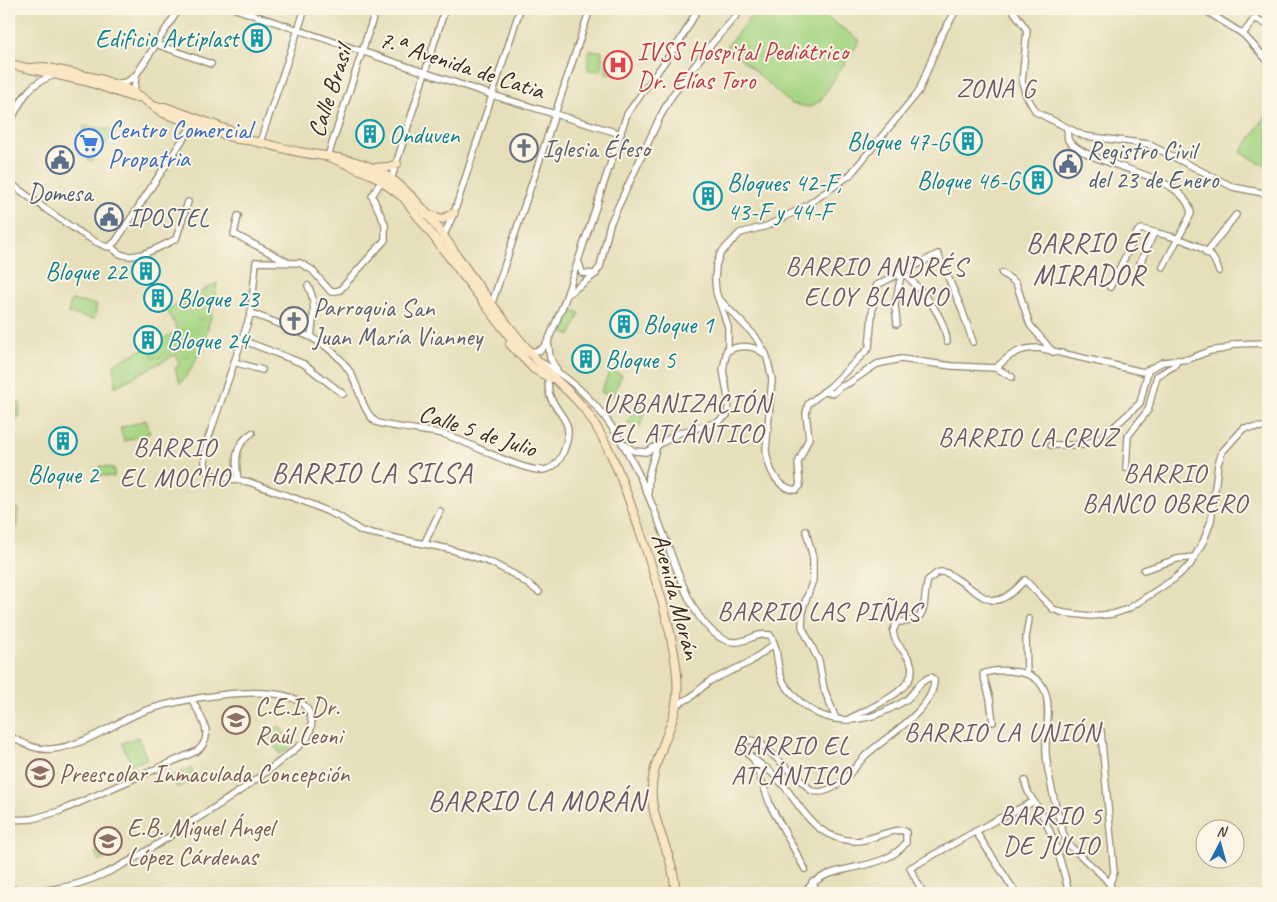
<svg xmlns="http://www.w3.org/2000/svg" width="1277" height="902" font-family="Caveat,sans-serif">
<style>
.green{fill:#a6d583;stroke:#708050}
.park{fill:url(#park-tufts);stroke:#708050}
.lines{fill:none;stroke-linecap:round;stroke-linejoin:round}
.street-casing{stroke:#90846c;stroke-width:8}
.secondary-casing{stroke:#90846c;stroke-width:10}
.street{stroke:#fff;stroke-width:5.5}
.secondary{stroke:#fbe6c3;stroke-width:8}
.labels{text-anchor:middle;stroke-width:4;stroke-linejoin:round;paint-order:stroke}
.culture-label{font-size:25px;fill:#0d838f;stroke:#fcf5e5;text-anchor:start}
.health-label{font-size:25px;fill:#be3a42;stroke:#fcf5e5;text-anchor:start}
.street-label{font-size:25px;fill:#3b2a1e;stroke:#fcf5e5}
.shop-label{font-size:25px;fill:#366cbe;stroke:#fcf5e5;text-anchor:start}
.worship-label{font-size:25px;fill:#5b616d;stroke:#fcf5e5;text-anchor:start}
.service-label{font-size:25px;fill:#4e5e75;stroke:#fcf5e5;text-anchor:start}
.education-label{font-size:25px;fill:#785e54;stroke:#fcf5e5;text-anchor:start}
.neighbourhood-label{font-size:26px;letter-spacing:1px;fill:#695966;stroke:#fcf5e5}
.quarter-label{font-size:28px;letter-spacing:1px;fill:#695966;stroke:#fcf5e5}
</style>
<defs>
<pattern id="park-tufts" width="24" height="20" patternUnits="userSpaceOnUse" patternTransform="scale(1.25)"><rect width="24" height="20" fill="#a6d583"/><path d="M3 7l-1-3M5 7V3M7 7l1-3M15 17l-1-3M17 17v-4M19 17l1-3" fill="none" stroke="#90b771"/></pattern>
</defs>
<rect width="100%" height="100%" fill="#fcf5e5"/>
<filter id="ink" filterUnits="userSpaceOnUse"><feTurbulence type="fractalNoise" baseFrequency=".02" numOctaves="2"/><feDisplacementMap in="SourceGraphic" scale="10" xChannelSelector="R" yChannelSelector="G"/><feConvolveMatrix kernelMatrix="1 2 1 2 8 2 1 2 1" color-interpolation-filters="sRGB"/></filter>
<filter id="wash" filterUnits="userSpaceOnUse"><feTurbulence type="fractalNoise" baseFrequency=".0096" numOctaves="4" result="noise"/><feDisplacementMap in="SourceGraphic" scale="20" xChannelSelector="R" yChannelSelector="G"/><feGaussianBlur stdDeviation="1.12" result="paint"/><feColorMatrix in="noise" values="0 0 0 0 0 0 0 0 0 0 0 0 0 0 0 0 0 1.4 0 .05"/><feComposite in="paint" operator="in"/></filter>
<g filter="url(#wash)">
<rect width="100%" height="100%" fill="#e6dfba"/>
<!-- green -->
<g class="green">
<path d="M757 9H814L860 40 820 101 810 107 791 104 727 46Z"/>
<path d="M588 51H602L601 71 588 70Z"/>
<path d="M606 57H615V75L606 74Z"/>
<path d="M1268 113V168L1241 152Z"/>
<path d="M71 300 97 305 94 319 68 313Z"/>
<path d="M571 309 580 313 571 335 561 331Z"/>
<path d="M610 370 622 375 612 397 601 392Z"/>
<path d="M9 402 20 403 19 417 9 416Z"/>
<path d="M635 403 646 407 640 427 628 423Z"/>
<path d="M146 420 150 433 124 441 120 428Z"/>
<path d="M100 466 114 468V477L99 475Z"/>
<path d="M9 507 18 508 16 531 9 530Z"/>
<path d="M279 726 293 745 280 754 267 734Z"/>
<path d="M138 737 147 759 131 765 122 743Z"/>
<path d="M191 768 196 779 177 788 171 776Z"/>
<path d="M114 844 118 853 99 862 95 853Z"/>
</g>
<!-- park -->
<g class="park">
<path d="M84 126 117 130 91 162 78 153Z"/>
<path d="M217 283C212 318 203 357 180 384L175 368 180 364 175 355 115 387 114 364 178 331 167 310Z"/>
</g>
</g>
<g filter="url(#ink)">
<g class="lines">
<defs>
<g id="street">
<path d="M236 9 492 95 621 134"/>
<path d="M1012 9 1027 30 1022 82 1026 95 1036 112 1084 136 1148 144 1233 187 1268 194"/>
<path d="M1203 9 1243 34 1268 61"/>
<path d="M1243 34 1255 18 1268 25"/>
<path d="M156 44 211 64"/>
<path d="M115 84 127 82 136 75 179 9"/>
<path d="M134 92 136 75"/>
<path d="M9 124C22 100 27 83 55 75"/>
<path d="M1067 129 1068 140C1091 169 1186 171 1191 214L1163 267"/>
<path d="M260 142 305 9"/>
<path d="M328 156 376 9"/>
<path d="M382 180 372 196 385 224V240L340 290 331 292 312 270 300 263 256 262 251 313 207 442 205 461 206 471 215 476 249 482 308 503 340 517 361 531 449 549 492 563 515 575 539 592"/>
<path d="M9 182C25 194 94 246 109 247L116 241 193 124"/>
<path d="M390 183 445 9"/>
<path d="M238 216 234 234 286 261"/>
<path d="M442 239 454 213 520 9"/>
<path d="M111 246C126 268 157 248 176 239L188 202"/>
<path d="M1206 253 1236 215"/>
<path d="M579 263 582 273 596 274"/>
<path d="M1140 263 1154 233"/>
<path d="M904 273C923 292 944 314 947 341"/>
<path d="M1002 273 1016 283 1030 325 1053 352"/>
<path d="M308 286C317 303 313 319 311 337"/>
<path d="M1110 287 1138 231 1142 229C1162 235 1197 240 1212 257 1215 260 1217 267 1219 271"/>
<path d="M568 294 593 276 600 267 610 224 660 117 671 97 709 47 742 9"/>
<path d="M721 301 755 336 766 354"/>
<path d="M491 306 590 9"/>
<path d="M251 313C285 327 327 337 348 369 360 385 360 409 376 422 382 426 431 431 443 434 467 441 522 472 543 470 555 469 562 458 565 447 575 421 558 416 550 396 548 390 548 383 548 377"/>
<path d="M897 324 895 305 901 275"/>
<path d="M242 340 304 364 343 394"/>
<path d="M548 341 550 358 557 370"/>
<path d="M530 352 541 350 548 341 564 303 627 114 681 39 698 9"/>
<path d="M726 352C739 343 757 345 767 357L772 379 766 450C768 468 776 488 796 490L800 486 798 463 809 438 806 414 808 404 831 386 869 348 874 292 877 285 938 254 961 307 973 342"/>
<path d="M234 362 262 370"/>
<path d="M542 363C611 398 642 476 668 546 679 575 693 623 723 639 742 649 754 631 770 635 780 649 775 669 784 683 816 730 862 728 906 700 915 693 919 680 931 677L934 680C935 709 884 738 866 755 856 765 847 780 834 787 827 791 819 793 812 791L759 742 749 740 745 742 744 748C751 761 765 765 775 776 802 803 809 838 855 841 869 842 897 825 906 832V843C880 876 822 860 805 893"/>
<path d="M996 368C1010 354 1019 348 1039 348L1143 372 1163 362 1189 359 1210 351 1225 349 1234 344 1268 343"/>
<path d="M823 392 834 393 840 387 849 383 877 364 901 359 952 366 996 368 1012 377"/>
<path d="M624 444 634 451 646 452 679 433 718 422 727 415 729 403 723 370 728 345V327L716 292 715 280 716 266 720 254 740 233 767 226 806 206 850 175 919 91 941 36 957 9"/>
<path d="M1051 445H1083L1103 437 1140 403 1148 371"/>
<path d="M1126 468 1128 436 1148 410 1157 376 1174 366 1178 360"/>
<path d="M238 480C235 460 234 445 252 433"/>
<path d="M648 493 649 473 657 446"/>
<path d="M806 531 813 558V580L803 608 802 627 819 661 824 689 836 719"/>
<path d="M424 544 440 511"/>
<path d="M1144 570 1177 559 1195 557"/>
<path d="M1027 674 1026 637 1029 619"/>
<path d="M676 705 691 697 710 681 750 662 774 644"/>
<path d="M847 720C866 709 923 690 910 661 904 649 894 644 893 631L897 622C932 623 921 603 928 580L937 573C944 570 949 574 955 578 988 598 993 615 1025 580L1053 609 1064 613 1091 616 1113 614 1128 609 1174 579 1190 565 1204 540 1211 521 1218 464 1222 452 1244 428 1268 427"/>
<path d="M993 722 990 699 983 674C994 669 1006 670 1017 672 1062 677 1044 725 1046 754 1048 776 1054 800 1060 822 1062 828 1063 838 1068 843 1078 857 1112 878 1113 893"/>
<path d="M1101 731 1114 872 1110 883"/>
<path d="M9 736C23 743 36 751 52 749 84 746 111 725 139 713 171 700 275 680 303 704 314 715 314 729 305 741 269 772 231 798 190 823 135 859 78 900 9 889"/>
<path d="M754 760 771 807 805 869"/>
<path d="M1025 781C1027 797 1038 804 1044 818 1056 843 1063 867 1069 893"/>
<path d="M9 820 32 819 60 811 197 751C216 736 201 717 192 700"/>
<path d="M976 832 1016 893"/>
<path d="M812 882 818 893"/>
<path d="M923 893 910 868 996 820 1033 802"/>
</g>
<g id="secondary">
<path d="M9 64 89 82 132 97H141"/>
<path d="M31 68 44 67 100 79 134 92 163 113 237 139C258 140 278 148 299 152 331 158 358 157 387 176 427 202 454 255 483 292 502 318 522 344 544 368 559 384 576 396 588 414 614 451 626 492 641 534 655 577 670 621 676 666 678 680 678 697 675 710 668 740 649 767 652 799 655 832 676 860 675 893"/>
<path d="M155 107H165L239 134 247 139"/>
<path d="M332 158 375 176 404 198 511 338 522 350 528 352"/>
<path d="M375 168 389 167 397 164"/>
<path d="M426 214 443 219 454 213"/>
<path d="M510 344 534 369 550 378"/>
</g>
</defs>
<!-- street casing -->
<use href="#street" class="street-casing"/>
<!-- secondary casing -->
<use href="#secondary" class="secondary-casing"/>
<!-- street -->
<use href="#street" class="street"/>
<!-- secondary -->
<use href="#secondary" class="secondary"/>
</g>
</g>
<!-- icons -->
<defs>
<symbol id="building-ring" viewBox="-11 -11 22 22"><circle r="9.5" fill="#fcf5e5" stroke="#0f9aa8" stroke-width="1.5"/><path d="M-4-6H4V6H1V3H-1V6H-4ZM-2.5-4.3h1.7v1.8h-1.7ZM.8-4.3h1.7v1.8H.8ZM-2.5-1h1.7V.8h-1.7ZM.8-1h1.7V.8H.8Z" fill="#0f9aa8"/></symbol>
<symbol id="hospital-ring" viewBox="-11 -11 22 22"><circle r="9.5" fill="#fcf5e5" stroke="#e0444e" stroke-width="1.5"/><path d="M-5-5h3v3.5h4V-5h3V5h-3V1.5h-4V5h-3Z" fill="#e0444e"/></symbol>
<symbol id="supermarket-ring" viewBox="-11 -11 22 22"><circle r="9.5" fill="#fcf5e5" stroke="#3f7fe0" stroke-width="1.5"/><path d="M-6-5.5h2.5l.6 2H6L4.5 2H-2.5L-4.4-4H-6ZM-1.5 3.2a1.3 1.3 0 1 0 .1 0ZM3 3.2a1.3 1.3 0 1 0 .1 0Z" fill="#3f7fe0"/></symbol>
<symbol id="church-ring" viewBox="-11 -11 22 22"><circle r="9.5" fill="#fcf5e5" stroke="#6b7280" stroke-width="1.5"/><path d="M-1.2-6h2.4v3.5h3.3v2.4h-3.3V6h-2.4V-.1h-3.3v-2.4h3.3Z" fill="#6b7280"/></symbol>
<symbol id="civic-ring" viewBox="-11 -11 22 22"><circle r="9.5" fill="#fcf5e5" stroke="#5c6f8a" stroke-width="1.5"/><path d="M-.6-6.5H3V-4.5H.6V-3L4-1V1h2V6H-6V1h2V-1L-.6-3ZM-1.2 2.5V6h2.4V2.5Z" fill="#5c6f8a"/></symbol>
<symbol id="school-ring" viewBox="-11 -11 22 22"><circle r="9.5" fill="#fcf5e5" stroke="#8d6e63" stroke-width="1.5"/><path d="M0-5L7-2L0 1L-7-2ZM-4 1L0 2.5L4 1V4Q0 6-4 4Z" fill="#8d6e63"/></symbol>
</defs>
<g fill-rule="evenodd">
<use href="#building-ring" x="241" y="22" width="32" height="32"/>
<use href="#hospital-ring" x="602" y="49" width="32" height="32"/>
<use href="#building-ring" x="354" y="118" width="32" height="32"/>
<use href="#building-ring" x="952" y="125" width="32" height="32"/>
<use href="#supermarket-ring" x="73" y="127" width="32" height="32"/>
<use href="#church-ring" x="508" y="132" width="32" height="32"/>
<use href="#civic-ring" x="44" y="144" width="32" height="32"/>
<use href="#civic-ring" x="1052" y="148" width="32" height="32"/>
<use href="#building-ring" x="1022" y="164" width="32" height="32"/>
<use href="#building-ring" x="692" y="180" width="32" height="32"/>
<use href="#civic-ring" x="93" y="201" width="32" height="32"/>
<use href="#building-ring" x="130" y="255" width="32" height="32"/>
<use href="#building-ring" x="142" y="282" width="32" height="32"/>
<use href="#church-ring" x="278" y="305" width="32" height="32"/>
<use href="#building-ring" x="608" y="308" width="32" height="32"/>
<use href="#building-ring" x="132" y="324" width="32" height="32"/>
<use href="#building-ring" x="570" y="343" width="32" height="32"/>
<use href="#building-ring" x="47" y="425" width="32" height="32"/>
<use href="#school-ring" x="220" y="704" width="32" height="32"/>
<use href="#school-ring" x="24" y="757" width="32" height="32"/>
<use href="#school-ring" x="92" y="825" width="32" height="32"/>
</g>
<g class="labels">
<!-- culture labels -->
<g class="culture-label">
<text x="238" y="47" text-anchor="end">Edificio Artiplast</text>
<text x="389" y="143">Onduven</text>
<text x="949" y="150" text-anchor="end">Bloque 47-G</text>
<text x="1019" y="189" text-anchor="end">Bloque 46-G</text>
<text x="727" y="191">Bloques 42-F,<tspan x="727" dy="29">43-F y 44-F</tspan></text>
<text x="127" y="280" text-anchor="end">Bloque 22</text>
<text x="177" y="307">Bloque 23</text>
<text x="643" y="333">Bloque 1</text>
<text x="167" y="349">Bloque 24</text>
<text x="605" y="368">Bloque 5</text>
<text x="63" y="483" text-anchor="middle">Bloque 2</text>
</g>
<!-- health labels -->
<g class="health-label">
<text x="637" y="60">IVSS Hospital Pediátrico<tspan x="637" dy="29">Dr. Elías Toro</tspan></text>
</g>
<!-- street labels -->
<g class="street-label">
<text transform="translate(462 64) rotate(18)" y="9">7.ª Avenida de Catia</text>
<text transform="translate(329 91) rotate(-72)" y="9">Calle Brasil</text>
<text transform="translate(478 430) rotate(18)" y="9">Calle 5 de Julio</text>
<text transform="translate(677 596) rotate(75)" y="9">Avenida Morán</text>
</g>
<!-- shop labels -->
<g class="shop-label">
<text x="108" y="138">Centro Comercial<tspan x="108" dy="29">Propatria</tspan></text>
</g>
<!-- worship labels -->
<g class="worship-label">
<text x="543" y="157">Iglesia Éfeso</text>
<text x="313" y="316">Parroquia San<tspan x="313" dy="29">Juan María Vianney</tspan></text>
</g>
<!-- service labels -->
<g class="service-label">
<text x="1087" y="159">Registro Civil<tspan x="1087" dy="29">del 23 de Enero</tspan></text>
<text x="60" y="201" text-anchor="middle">Domesa</text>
<text x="128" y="226">IPOSTEL</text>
</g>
<!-- education labels -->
<g class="education-label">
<text x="255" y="715">C.E.I. Dr.<tspan x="255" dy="29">Raúl Leoni</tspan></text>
<text x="59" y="782">Preescolar Inmaculada Concepción</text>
<text x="127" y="836">E.B. Miguel Ángel<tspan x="127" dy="29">López Cárdenas</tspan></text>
</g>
<!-- neighbourhood labels -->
<g class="neighbourhood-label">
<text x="996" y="97">ZONA G</text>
<text x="876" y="275">BARRIO ANDRÉS<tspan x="876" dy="30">ELOY BLANCO</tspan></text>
<text x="687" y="412">URBANIZACIÓN<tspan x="687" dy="30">EL ATLÁNTICO</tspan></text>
<text x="1028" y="446">BARRIO LA CRUZ</text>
<text x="175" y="456">BARRIO<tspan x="175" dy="30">EL MOCHO</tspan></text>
<text x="1165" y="482">BARRIO<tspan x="1165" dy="30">BANCO OBRERO</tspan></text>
<text x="819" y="620">BARRIO LAS PIÑAS</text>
<text x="1002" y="741">BARRIO LA UNIÓN</text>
<text x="791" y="754">BARRIO EL<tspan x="791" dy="30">ATLÁNTICO</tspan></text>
<text x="1051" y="824">BARRIO 5<tspan x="1051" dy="30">DE JULIO</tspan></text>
</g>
<!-- quarter labels -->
<g class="quarter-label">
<text x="1089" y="252">BARRIO EL<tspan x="1089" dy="32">MIRADOR</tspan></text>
<text x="372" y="482">BARRIO LA SILSA</text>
<text x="537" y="810">BARRIO LA MORÁN</text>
</g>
</g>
<!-- margin -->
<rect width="1277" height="902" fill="none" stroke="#fcf5e5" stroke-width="30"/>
<!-- north arrow -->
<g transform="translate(1220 844) rotate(6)"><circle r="24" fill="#fcf5e5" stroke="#afa495"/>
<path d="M0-4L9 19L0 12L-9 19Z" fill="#1f6fb2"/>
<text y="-8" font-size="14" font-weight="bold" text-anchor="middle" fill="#3b2a1e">N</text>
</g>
</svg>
